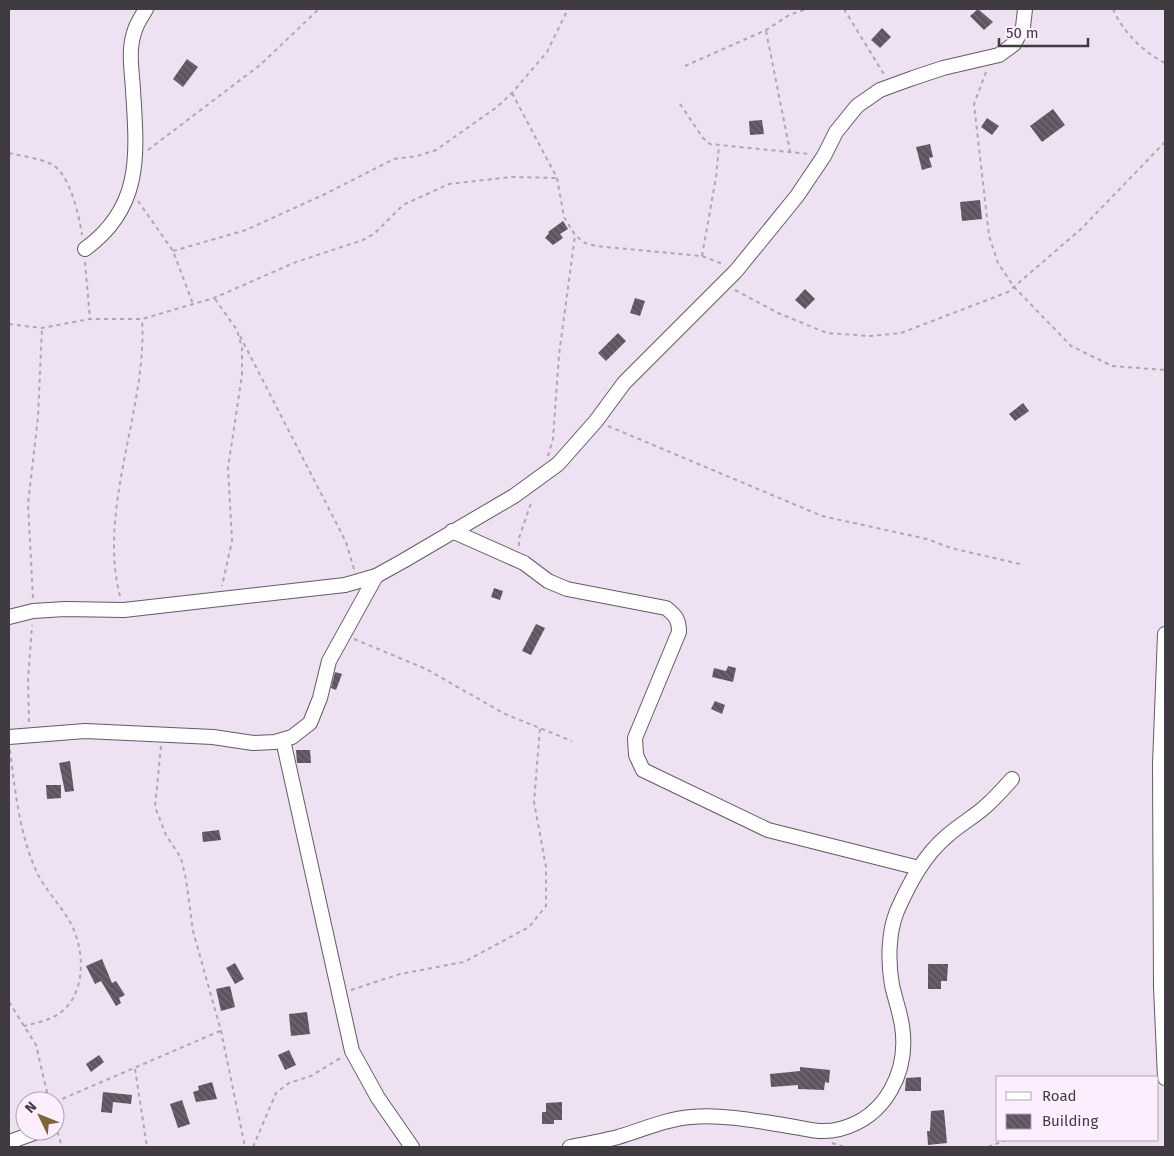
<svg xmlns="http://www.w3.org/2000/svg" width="1174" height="1156" font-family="'Fira Sans',sans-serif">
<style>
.building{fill:url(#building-back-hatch)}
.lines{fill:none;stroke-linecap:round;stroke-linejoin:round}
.minor-casing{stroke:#655967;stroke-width:16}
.path{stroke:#b0a6b2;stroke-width:2;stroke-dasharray:4 4;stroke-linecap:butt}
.minor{stroke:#fff;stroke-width:14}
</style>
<defs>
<pattern id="building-back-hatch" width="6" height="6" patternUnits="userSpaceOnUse" patternTransform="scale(1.25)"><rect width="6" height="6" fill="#5e5360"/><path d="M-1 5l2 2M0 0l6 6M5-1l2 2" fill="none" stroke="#736a74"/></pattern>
</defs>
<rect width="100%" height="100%" fill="#eee1f1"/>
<!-- building -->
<g class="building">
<path d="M978 9 993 22 984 30 970 16Z"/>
<path d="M882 28 891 37 880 48 871 40Z"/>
<path d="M187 59 198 67 183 87 173 79Z"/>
<path d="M1053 109 1065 125 1042 142 1030 126Z"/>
<path d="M987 118 999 126 992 135 981 127Z"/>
<path d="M762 120 764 134 750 135 749 121Z"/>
<path d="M930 144 933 157 929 158 932 167 922 170 916 147Z"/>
<path d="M980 200 982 219 962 221 960 202Z"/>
<path d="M563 221 568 229 560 234 563 238 553 245 545 238 549 233 548 232Z"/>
<path d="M805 289 815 299 805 309 795 300Z"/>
<path d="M635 298 645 301 640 316 630 313Z"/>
<path d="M618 333 626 341 606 361 598 353Z"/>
<path d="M1023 403 1029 411 1015 421 1009 414Z"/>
<path d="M494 588 503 591 500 600 491 597Z"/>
<path d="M536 624 545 628 531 655 522 651Z"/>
<path d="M728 666 736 668 733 682 712 677 714 668 726 671Z"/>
<path d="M335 672 342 674 336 690 331 688Z"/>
<path d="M715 701 725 705 722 714 711 709Z"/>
<path d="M296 750H310L311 763H297Z"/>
<path d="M70 761 74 791 65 792 59 763Z"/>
<path d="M46 785H61V798L47 799Z"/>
<path d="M219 830 221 840 203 842 202 832Z"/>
<path d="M102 959 112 983 116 981 125 995 119 998 121 1003 116 1006 101 981 95 984 86 966Z"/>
<path d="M235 963 244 979 235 984 226 968Z"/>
<path d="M928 964H948L947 981H941V989H928Z"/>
<path d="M230 986 235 1007 221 1011 216 989Z"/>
<path d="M307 1012 310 1034 291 1036 289 1014Z"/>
<path d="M289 1050 296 1065 285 1070 278 1055Z"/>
<path d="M99 1055 104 1062 91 1072 86 1064Z"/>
<path d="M800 1067 830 1070 829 1083 825 1082 824 1090 798 1089V1085L771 1087 770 1074 800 1071Z"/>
<path d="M921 1077V1091H905L906 1078Z"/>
<path d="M212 1082 217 1099 196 1102 193 1092 199 1090 198 1086Z"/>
<path d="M103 1092 132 1095 131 1104 113 1102 112 1113 101 1112Z"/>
<path d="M182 1100 190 1124 178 1128 170 1104Z"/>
<path d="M562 1102V1120H554V1124H542V1112H546V1103Z"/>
<path d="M944 1110 947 1143 928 1145 927 1131H930L931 1111Z"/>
</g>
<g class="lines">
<defs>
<g id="minor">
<path d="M85 249C143 207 137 154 133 90 132 71 128 51 134 33 136 24 142 16 146 9"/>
<path d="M452 531 524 563 548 581 567 589 666 608C675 615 679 619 679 632L635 738 636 755 643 770 768 830 919 868"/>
<path d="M9 617 33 611 65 609 124 610 345 585 376 576 403 561 514 496 558 464 596 421 624 383 736 271 797 196 824 156 836 132 857 106 880 90 913 78 943 68 999 55 1014 44 1023 27 1025 9"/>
<path d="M1165 634 1160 764 1161 987 1165 1078"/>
<path d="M9 737 85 731 213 737 253 743 275 742 292 737 310 723 320 698 329 661 376 576"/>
<path d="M283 740 352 1051 378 1098 412 1147"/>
<path d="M9 1142 40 1131"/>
<path d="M570 1147C586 1144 603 1141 618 1137 642 1130 666 1119 691 1117 722 1114 758 1121 789 1126 809 1129 820 1134 840 1129 886 1117 909 1071 902 1026 900 1012 895 999 892 985 888 962 888 933 897 911 909 884 924 855 947 836 959 825 974 817 986 806 995 798 1004 788 1012 779"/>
</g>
</defs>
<!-- minor casing -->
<use href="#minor" class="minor-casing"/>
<!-- path -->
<g class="path">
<path d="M844 9 885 76"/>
<path d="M1113 9C1123 32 1143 52 1165 63"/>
<path d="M766 31 790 151"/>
<path d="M685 66 766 30 789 15 806 9"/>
<path d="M986 72 974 104 989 236 998 263 1014 287 1071 346 1112 366 1165 370"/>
<path d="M512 93 557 178 564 217 575 235 585 243 596 246 702 256 725 265"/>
<path d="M680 104 703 138 710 144 809 154"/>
<path d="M148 150 260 65 319 9"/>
<path d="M9 153C22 156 38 158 51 164 70 173 79 216 82 235"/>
<path d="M138 201 173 251 193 304"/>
<path d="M173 251 246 230 323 195 394 159 417 156 436 150 497 107 512 93 547 52 568 9"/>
<path d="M702 256 716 177 719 146"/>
<path d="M85 262 90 319"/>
<path d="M735 290 778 313 827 333 870 336 901 333 1008 292 1081 229 1165 142"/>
<path d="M215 299 237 330 242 348V375L228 468 232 541 222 586"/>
<path d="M9 324 42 328 90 319H142L214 298 296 262 363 240 375 233 403 205 449 184 511 177 557 178"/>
<path d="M240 336 346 542 354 569"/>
<path d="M608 426 822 516 927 539 951 548 1024 565"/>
<path d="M548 456 553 439 559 355 575 235"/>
<path d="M519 546V538L532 500"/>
<path d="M120 596C97 508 148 407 142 319"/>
<path d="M33 598 28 504 38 417 42 328"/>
<path d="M354 639 426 669 505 714 572 741"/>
<path d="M29 722 28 680 32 625"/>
<path d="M161 746 155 807 166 835 181 858 186 879 193 931 221 1031 245 1147"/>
<path d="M10 750C15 790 19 831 35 868 43 888 60 904 70 922 85 949 87 993 60 1013 51 1020 36 1023 24 1026"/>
<path d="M351 990 400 974 464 962 529 927 546 906V867L534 802 540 728"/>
<path d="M9 1002 36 1045 49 1101"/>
<path d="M135 1069 147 1147"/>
<path d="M55 1102 220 1031"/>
<path d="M55 1124 62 1147"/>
<path d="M832 1143 844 1147"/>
<path d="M253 1147 276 1093 289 1083 311 1076 342 1057"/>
<path d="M988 1147 1006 1140"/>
</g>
<!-- minor -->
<use href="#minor" class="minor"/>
</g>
<!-- border -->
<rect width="1174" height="1156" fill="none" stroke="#403b41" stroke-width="20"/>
<!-- legend -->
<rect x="996" y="1076" width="162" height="65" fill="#fceefe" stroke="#b1a6b2"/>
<rect x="1006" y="1092" width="25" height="8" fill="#ffffff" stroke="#b1a6b2"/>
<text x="1042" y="1101" font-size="15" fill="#403b41">Road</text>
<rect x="1006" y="1114" width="25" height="15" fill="url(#building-back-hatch)" stroke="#b1a6b2"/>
<text x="1042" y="1126" font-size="15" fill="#403b41">Building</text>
<!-- north arrow -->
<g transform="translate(40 1116) rotate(313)"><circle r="24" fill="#fceefe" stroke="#b1a6b2"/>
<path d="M0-4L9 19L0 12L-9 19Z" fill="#7b6635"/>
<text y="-8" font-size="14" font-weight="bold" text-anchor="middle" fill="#403b41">N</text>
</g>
<!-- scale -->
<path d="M999 38v8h89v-8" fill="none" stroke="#403b41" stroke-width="2.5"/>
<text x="1006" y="38" font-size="15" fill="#403b41" stroke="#fceefe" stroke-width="4" paint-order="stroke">50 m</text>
</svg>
